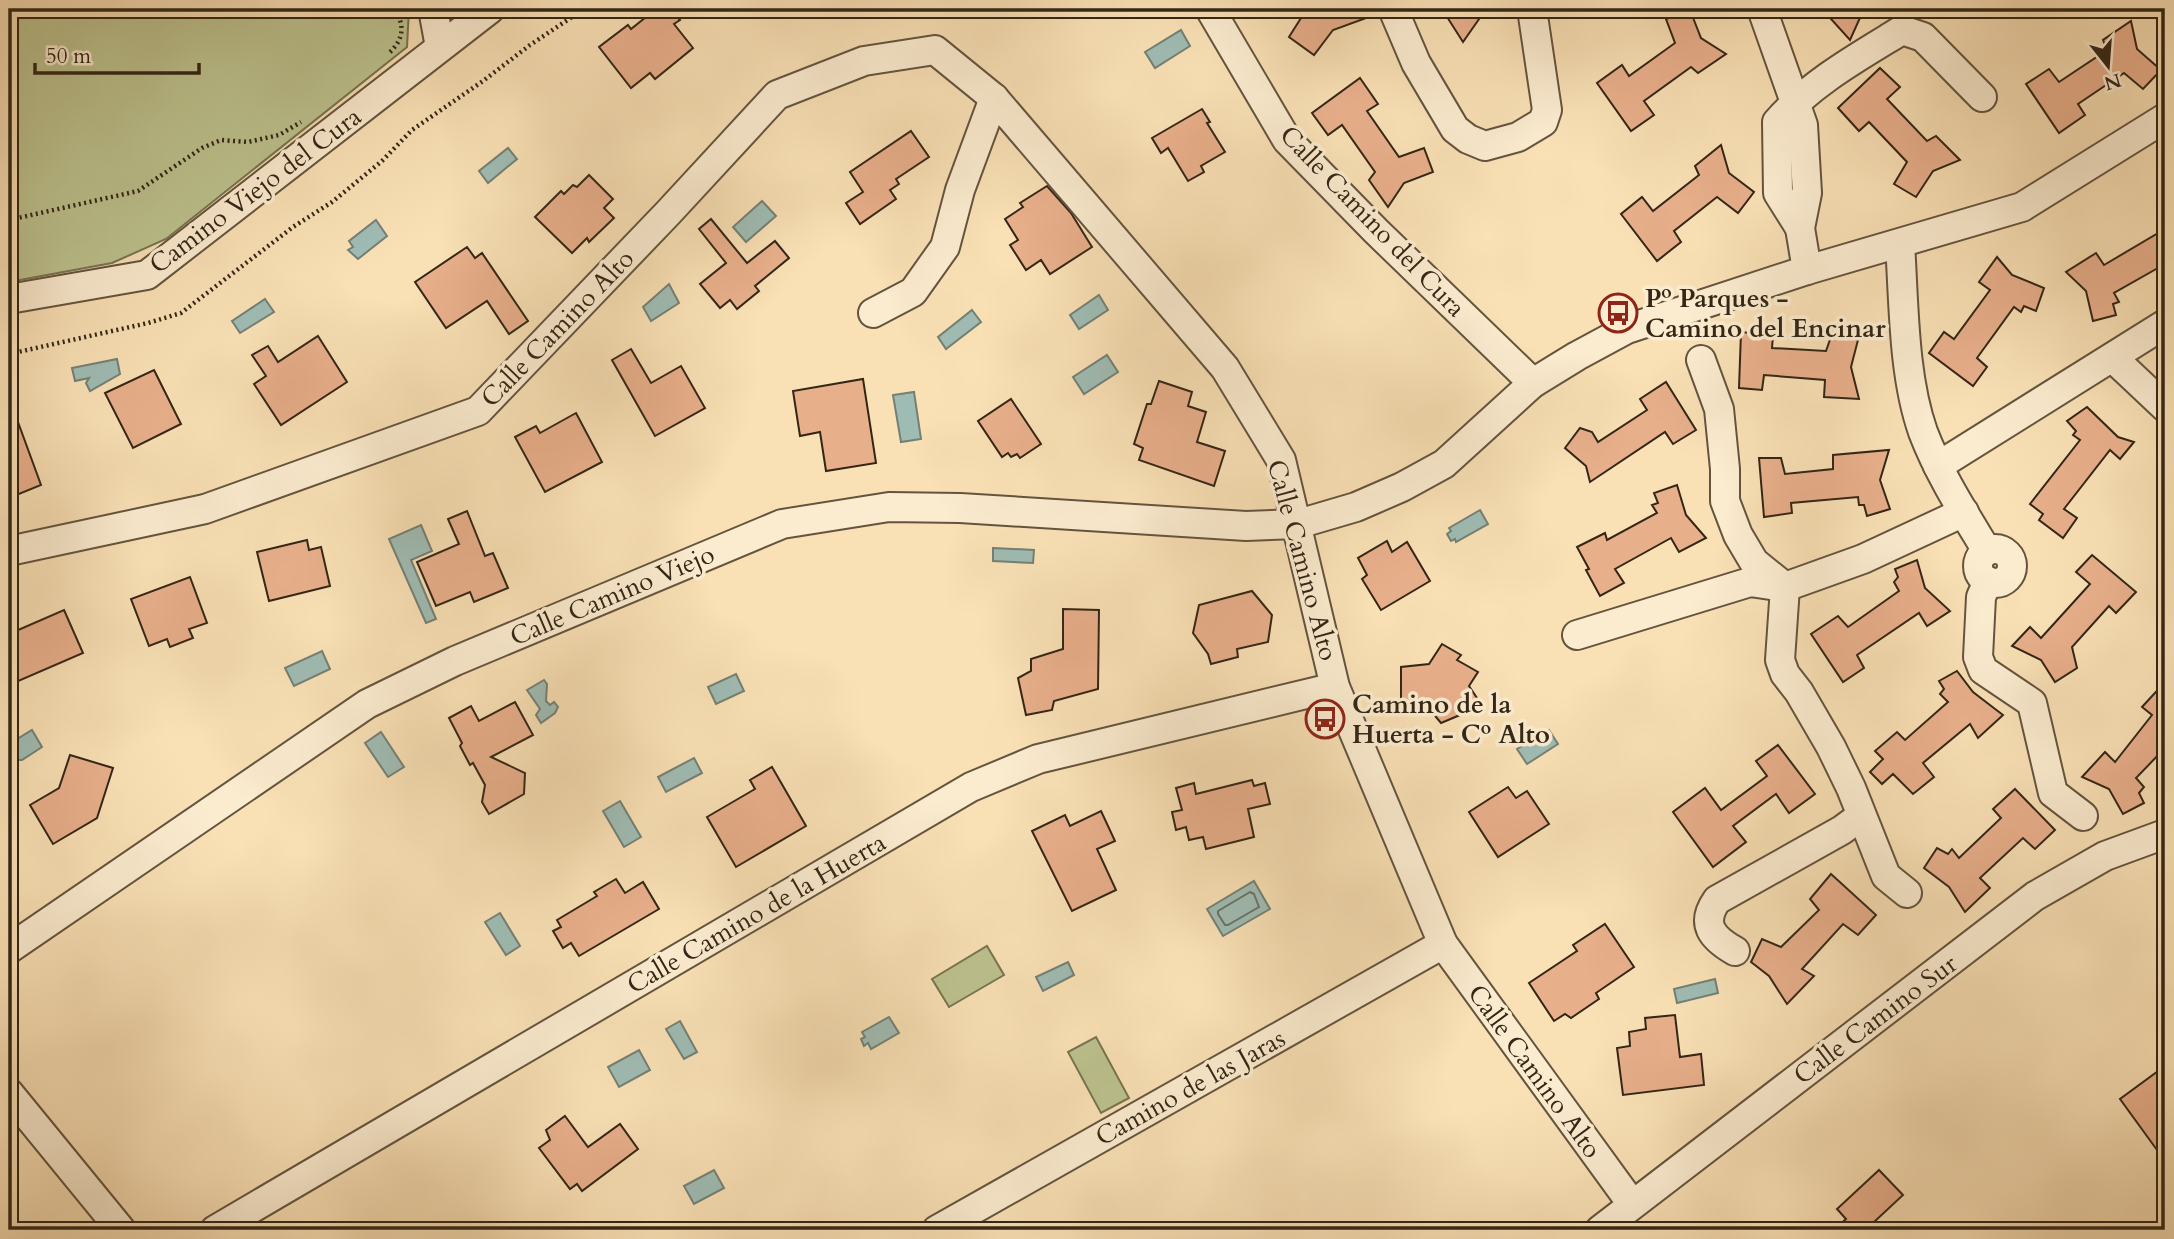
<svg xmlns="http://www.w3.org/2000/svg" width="2174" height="1239" font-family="Cardo,serif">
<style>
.green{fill:#bcc28e;stroke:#787452;stroke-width:2}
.water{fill:#9fbcb4;stroke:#748075;stroke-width:2}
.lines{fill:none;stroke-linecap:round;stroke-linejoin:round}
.shore{stroke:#697165;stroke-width:2}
.building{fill:#e8af8b;stroke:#332616;stroke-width:2}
.minor-casing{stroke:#64543e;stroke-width:32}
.path{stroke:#332616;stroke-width:4.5;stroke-dasharray:2 3.5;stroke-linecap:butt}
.minor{stroke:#fbebcf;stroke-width:28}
.labels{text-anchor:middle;stroke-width:7;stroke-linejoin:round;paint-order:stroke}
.street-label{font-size:26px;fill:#332616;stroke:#fbebcf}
.poi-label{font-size:26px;font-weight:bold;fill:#332616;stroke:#fbebcf;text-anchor:start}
</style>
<rect width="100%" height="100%" fill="#f9e0b5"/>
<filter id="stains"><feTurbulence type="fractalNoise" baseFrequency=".00286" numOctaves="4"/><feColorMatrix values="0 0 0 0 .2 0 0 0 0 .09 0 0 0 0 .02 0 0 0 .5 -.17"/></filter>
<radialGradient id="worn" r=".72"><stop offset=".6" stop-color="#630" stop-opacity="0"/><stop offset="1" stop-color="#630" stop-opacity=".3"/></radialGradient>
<!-- green -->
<g class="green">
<path d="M9 9H409L407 47 166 239 112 263 9 282Z"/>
<path d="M987 946 1004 975 949 1007 932 979Z"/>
<path d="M1096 1037 1129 1098 1101 1113 1068 1052Z"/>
</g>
<!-- water -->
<g class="water">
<path d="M1181 30 1190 46 1155 68 1145 52Z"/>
<path d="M508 148 517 159 488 183 479 171Z"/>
<path d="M762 201 776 216 746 242 733 227Z"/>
<path d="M376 220 387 236 358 259 348 250 353 247 349 241Z"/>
<path d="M669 284 679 303 651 321 643 307Z"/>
<path d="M1099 295 1108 310 1079 329 1070 315Z"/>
<path d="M265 299 274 312 240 333 232 321Z"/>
<path d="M972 310 981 322 946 349 938 337Z"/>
<path d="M1107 355 1118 372 1084 394 1073 377Z"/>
<path d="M117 359 120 374 90 391 86 383 89 378 75 381 72 368Z"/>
<path d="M914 392 921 439 901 442 893 395Z"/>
<path d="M1480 510 1488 524 1456 542 1455 539 1451 541 1447 534 1451 531 1449 528Z"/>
<path d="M421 525 432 551 411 560 436 619 426 623 389 539Z"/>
<path d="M993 548 1034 550 1033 563 993 561Z"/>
<path d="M322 651 330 669 294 686 285 668Z"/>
<path d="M736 674 744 691 716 704 708 687Z"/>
<path d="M544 680 547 684 546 701 550 705 554 702 558 707 555 713 541 723 536 715 540 709 527 690Z"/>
<path d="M32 730 42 747 22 760H9V744Z"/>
<path d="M1549 730 1558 744 1527 764 1517 749Z"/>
<path d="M381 732 404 767 388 777 365 743Z"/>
<path d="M694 758 702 773 666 792 658 777Z"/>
<path d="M620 801 641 837 624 847 603 811Z"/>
<path d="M1254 881 1270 909 1223 936 1207 909Z"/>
<path d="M500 913 520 946 506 955 485 922Z"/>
<path d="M1068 962 1074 975 1043 991 1036 977Z"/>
<path d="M1715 979 1718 993 1677 1003 1674 989Z"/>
<path d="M889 1017 899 1033 871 1049 868 1043 864 1046 861 1039 865 1037 862 1032Z"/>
<path d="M680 1021 697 1052 684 1059 666 1029Z"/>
<path d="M639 1050 650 1070 619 1087 608 1067Z"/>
<path d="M714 1170 724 1188 694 1204 684 1186Z"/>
</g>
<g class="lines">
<!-- shore -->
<path class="shore" d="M1250 892 1254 894 1259 907 1228 925H1225L1218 914V911Z"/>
</g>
<!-- building -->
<g class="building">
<path d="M656 9H671L680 20 674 24 693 48 655 79 650 73 631 88 599 47 628 25 631 29Z"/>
<path d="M1295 9H1377V14L1333 30 1314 55 1289 37 1301 18Z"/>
<path d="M1442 9H1486L1463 42Z"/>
<path d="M1822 9H1864L1850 40Z"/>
<path d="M1690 10 1701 38 1726 54 1698 73 1691 67 1644 101 1654 115 1631 131 1597 83 1622 65 1629 76 1675 43 1666 19Z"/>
<path d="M2131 21 2137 49 2161 70 2143 89 2124 73 2078 104 2085 115 2059 133 2026 84 2049 69 2059 82 2107 50 2103 40Z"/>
<path d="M1880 68 1900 87 1887 99 1927 141 1936 136 1960 160 1933 171 1916 197 1894 184 1907 162 1869 122 1859 131 1838 108Z"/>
<path d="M1360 78 1378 104 1367 111 1399 157 1424 148 1433 172 1404 183 1388 207 1369 180 1375 172 1342 125 1328 135 1312 113Z"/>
<path d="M1202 109 1210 122 1207 123 1225 152 1201 166 1204 172 1188 181 1168 148 1161 153 1152 138Z"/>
<path d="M911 131 929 157 896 179 899 184 890 190 896 199 860 224 846 203 863 192 850 172Z"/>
<path d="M1721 145 1729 173 1754 192 1738 213 1717 197 1674 231 1681 242 1657 261 1621 214 1642 197 1653 211 1699 175 1695 166Z"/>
<path d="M589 175 613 199 604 208 614 218 589 242 587 238 572 253 535 217 561 191 564 194 573 185 577 187Z"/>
<path d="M1047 186 1071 213 1092 247 1050 274 1041 260 1026 270 1010 245 1018 240 1005 219 1023 207 1020 203Z"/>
<path d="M711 219 747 263 775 241 789 258 755 286 759 291 737 309 730 300 720 308 700 284 726 263 699 229Z"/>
<path d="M2165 229V264L2114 293 2119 302 2113 304 2116 315 2093 321 2086 291 2066 272 2096 253 2104 265Z"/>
<path d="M467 247 475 258 482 253 528 321 509 334 487 301 446 328 415 282Z"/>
<path d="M1997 257 2012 275 2044 288 2036 311 2024 306 2021 312 2014 307 1977 358 1987 367 1973 386 1929 353 1944 332 1954 339 1990 290 1979 282Z"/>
<path d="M1833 331 1858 340 1851 367 1859 399 1824 397 1825 380 1764 375 1762 390 1739 388 1741 332 1773 335 1772 348 1826 351Z"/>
<path d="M318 336 347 382 281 425 254 384 266 376 252 355 268 346 278 362Z"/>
<path d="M631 349 651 383 681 366 705 408 655 436 612 360Z"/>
<path d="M154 370 181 424 133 448 105 393Z"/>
<path d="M863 379 876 463 826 471 820 432 800 436 793 391Z"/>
<path d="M1159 381 1192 392 1188 406 1206 412 1197 442 1225 451 1214 486 1139 460 1143 448 1134 444 1147 404H1151Z"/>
<path d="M1666 382 1696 430 1673 444 1665 432 1590 482 1586 466 1565 448 1580 428 1592 432 1598 442 1647 410 1640 399Z"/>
<path d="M1011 399 1041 444 1020 458 1017 454 1011 457 1008 453 1002 457 978 421Z"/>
<path d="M9 403H11L41 485 9 498Z"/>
<path d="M2087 407 2118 437 2134 442 2120 459 2110 450 2064 509 2077 518 2063 538 2039 520 2043 514 2030 504 2080 440 2073 435 2076 431 2067 421Z"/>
<path d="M576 413 602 462 545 492 515 437 536 426 540 433Z"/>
<path d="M1889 450 1880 480 1890 509 1867 516 1864 505H1859L1858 497 1791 503 1792 513 1764 517 1759 458H1781L1785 474 1833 469V455Z"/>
<path d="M1677 485 1686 515 1706 538 1679 552 1671 538 1615 569 1624 583 1600 596 1586 570 1589 569 1577 547 1605 533 1607 540 1657 513 1652 505 1658 503 1654 493Z"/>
<path d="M467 511 485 556 493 553 508 588 474 602 470 592 436 606 417 562 459 544 448 519Z"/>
<path d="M307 540 309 550 321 547 330 586 269 601 257 552Z"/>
<path d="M1387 541 1392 552 1407 542 1430 581 1381 610 1362 579 1367 575 1358 558Z"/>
<path d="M2092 555 2136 592 2116 613 2109 606 2072 647 2077 668 2055 682 2041 660 2012 646 2030 627 2041 638 2090 584 2076 572Z"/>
<path d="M1917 560 1925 588 1950 611 1927 626 1919 613 1857 655 1864 668 1843 682 1811 634 1838 616 1848 627 1899 591 1894 582 1898 577 1895 569Z"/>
<path d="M190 577 207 623 189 629 193 638 170 647 167 639 149 646 131 599Z"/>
<path d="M1252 591 1272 615 1268 642 1237 649 1238 657 1211 664 1208 654 1193 633 1199 605Z"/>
<path d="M1063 609 1099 610 1098 689 1054 701 1052 710 1026 715 1018 678 1031 671V659L1063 649Z"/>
<path d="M64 610 83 653 9 685V634Z"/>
<path d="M1442 644 1461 655 1457 660 1478 672 1469 686 1479 701 1460 715 1441 723 1431 711 1401 712V667L1429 664Z"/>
<path d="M1957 671 1973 692 2003 715 1978 738 1970 724 1923 763 1934 777 1913 794 1893 774 1882 784 1870 772 1883 759 1875 751 1897 732 1905 740 1948 702 1940 694 1944 689 1939 681Z"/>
<path d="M2165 682V748L2136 778 2144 787 2139 793 2144 803 2123 814 2109 789 2082 777 2105 752 2115 762 2152 715 2142 707Z"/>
<path d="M515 702 533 735 491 757 525 773 524 794 489 814 482 802 485 785 473 763 470 765 460 746 462 743 449 718 471 706 479 721Z"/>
<path d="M1778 745 1815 794 1789 813 1776 794 1733 826 1746 842 1713 867 1673 812 1705 788 1721 810 1767 776 1756 761Z"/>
<path d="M70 755 113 768 97 818 53 844 30 805 59 788Z"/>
<path d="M772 767 806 826 736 867 707 817 755 789 750 780Z"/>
<path d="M1252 780 1254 786 1265 783 1270 804 1248 809 1254 837 1206 849 1203 837 1189 840 1186 827 1176 830 1172 812 1182 810 1176 788 1194 783 1196 794Z"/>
<path d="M1508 787 1516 798 1527 791 1549 824 1498 857 1469 812Z"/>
<path d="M2015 789 2055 830 2035 849 2023 838 1980 878 1990 888 1965 912 1949 887 1924 868 1937 848 1948 854 1952 849 1959 858 2001 818 1993 809Z"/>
<path d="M1101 811 1115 841 1097 849 1116 890 1072 911 1032 831 1065 815 1070 826Z"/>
<path d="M1831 874 1876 915 1858 935 1843 924 1802 969 1814 976 1787 1004 1769 976 1751 962 1762 939 1781 947 1819 910 1810 899Z"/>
<path d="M616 879 625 893 643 882 659 909 579 956 571 943 563 948 553 931 561 927 557 920 597 896 594 892Z"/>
<path d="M1605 924 1634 967 1596 993 1599 999 1571 1018 1565 1014 1554 1021 1529 983 1577 951 1573 945Z"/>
<path d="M1675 1015 1680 1057 1701 1054 1704 1085 1623 1095 1617 1048 1630 1046 1629 1032 1646 1029 1645 1018Z"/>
<path d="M2165 1066V1161L2120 1099Z"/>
<path d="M565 1116 588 1147 620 1124 638 1149 582 1191 577 1184 570 1189 539 1148 550 1140 546 1130Z"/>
<path d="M1879 1170 1903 1195 1874 1222 1882 1230H1834L1846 1219 1837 1209Z"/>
</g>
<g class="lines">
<defs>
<g id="minor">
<path d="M433 9 440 47"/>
<path d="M1210 9 1287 140 1376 231 1533 383"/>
<path d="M1393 9 1416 63 1455 129 1468 139 1485 146 1518 137 1543 122 1547 110 1532 9"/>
<path d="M1762 9 1803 125 1807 193 1800 228 1807 270"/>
<path d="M1800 228 1778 193 1777 122C1811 83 1858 57 1902 30L1923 37 1982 97"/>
<path d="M1900 244C1904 304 1903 375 1923 432 1939 474 1964 513 1987 551"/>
<path d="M9 299 147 275 490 9"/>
<path d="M873 313 913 292 945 247 960 190 994 98"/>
<path d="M2113 358 2165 407"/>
<path d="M1701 360 1719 409 1725 469V501L1738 535 1754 562 1785 587 1780 660 1785 674 1799 692 1831 747 1851 788 1886 876 1907 893"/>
<path d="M1938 466 2165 324"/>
<circle cx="1995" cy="566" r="17"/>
<path d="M9 551 205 509 478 411 668 213 777 95 864 61 935 50 994 98 1225 368 1281 460 1335 687 1443 944 1632 1204"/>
<path d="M1988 581 1981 597 1978 657 1983 670 2032 703 2053 793 2083 816"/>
<path d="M1577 635 1750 582 1785 587 1863 559 1964 512"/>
<path d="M9 949 367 704 455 661 782 524 889 507 960 508 1246 526 1298 524 1356 507 1402 487 1444 464 1533 383 1577 356 1627 329 1807 270 2022 207 2165 118"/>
<path d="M1735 951C1712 938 1700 924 1717 900L1842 830 1861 816"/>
<path d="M9 1093 121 1230"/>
<path d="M215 1230 971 787 1038 759 1335 687"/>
<path d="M937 1230 1443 944"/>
<path d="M1600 1230 2035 896 2105 856 2165 834"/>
</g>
</defs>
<!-- minor casing -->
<use href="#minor" class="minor-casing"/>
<!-- path -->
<g class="path">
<path d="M390 52C404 39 405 24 394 9"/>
<path d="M9 220 138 191 202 148 221 140 248 142 279 135 301 122"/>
<path d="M9 354 148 323 181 313 293 227 332 202 382 161 412 130 483 81 530 45 584 9"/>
</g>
<!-- minor -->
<use href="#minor" class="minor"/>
</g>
<!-- icons -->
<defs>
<symbol id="bus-ring" viewBox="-11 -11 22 22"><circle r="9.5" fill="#fbebcf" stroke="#8f2418" stroke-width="1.5"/><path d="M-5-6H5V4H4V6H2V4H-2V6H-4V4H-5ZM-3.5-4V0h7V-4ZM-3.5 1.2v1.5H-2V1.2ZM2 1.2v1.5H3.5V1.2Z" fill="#8f2418"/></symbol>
</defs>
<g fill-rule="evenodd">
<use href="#bus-ring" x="1596" y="291" width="44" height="44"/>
<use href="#bus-ring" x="1303" y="697" width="44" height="44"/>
</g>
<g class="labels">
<!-- street labels -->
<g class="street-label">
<text transform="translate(255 190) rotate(-37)" y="9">Camino Viejo del Cura</text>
<text transform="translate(1373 221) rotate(46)" y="9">Calle Camino del Cura</text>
<text transform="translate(557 328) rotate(-46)" y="9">Calle Camino Alto</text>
<text transform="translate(1303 560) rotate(75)" y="9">Calle Camino Alto</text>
<text transform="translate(612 595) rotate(-23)" y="9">Calle Camino Viejo</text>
<text transform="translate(756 913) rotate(-30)" y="9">Calle Camino de la Huerta</text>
<text transform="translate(1875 1019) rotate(-37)" y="9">Calle Camino Sur</text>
<text transform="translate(1535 1071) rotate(54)" y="9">Calle Camino Alto</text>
<text transform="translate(1190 1087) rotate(-29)" y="9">Camino de las Jaras</text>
</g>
<!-- poi labels -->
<g class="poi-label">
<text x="1645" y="307">Pº Parques -<tspan x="1645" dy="30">Camino del Encinar</tspan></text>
<text x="1352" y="713">Camino de la<tspan x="1352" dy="30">Huerta - Cº Alto</tspan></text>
</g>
</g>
<!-- margin -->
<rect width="2174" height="1239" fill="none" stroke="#f9e0b5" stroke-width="35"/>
<rect x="10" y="10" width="2153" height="1218" fill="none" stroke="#332616" stroke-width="3.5"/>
<rect x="18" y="18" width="2139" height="1204" fill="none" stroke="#332616" stroke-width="2"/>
<!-- north arrow -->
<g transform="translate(2108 66) rotate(163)" stroke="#fbebcf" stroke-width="5" paint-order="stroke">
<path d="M0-5L12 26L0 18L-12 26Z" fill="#332616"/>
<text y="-10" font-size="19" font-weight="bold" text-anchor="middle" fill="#332616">N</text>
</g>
<!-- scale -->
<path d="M35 63v10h164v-10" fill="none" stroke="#332616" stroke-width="3.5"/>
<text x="46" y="63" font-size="21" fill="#332616" stroke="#fbebcf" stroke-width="5" paint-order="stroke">50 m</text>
<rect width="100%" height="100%" filter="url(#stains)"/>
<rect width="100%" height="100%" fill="url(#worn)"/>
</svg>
